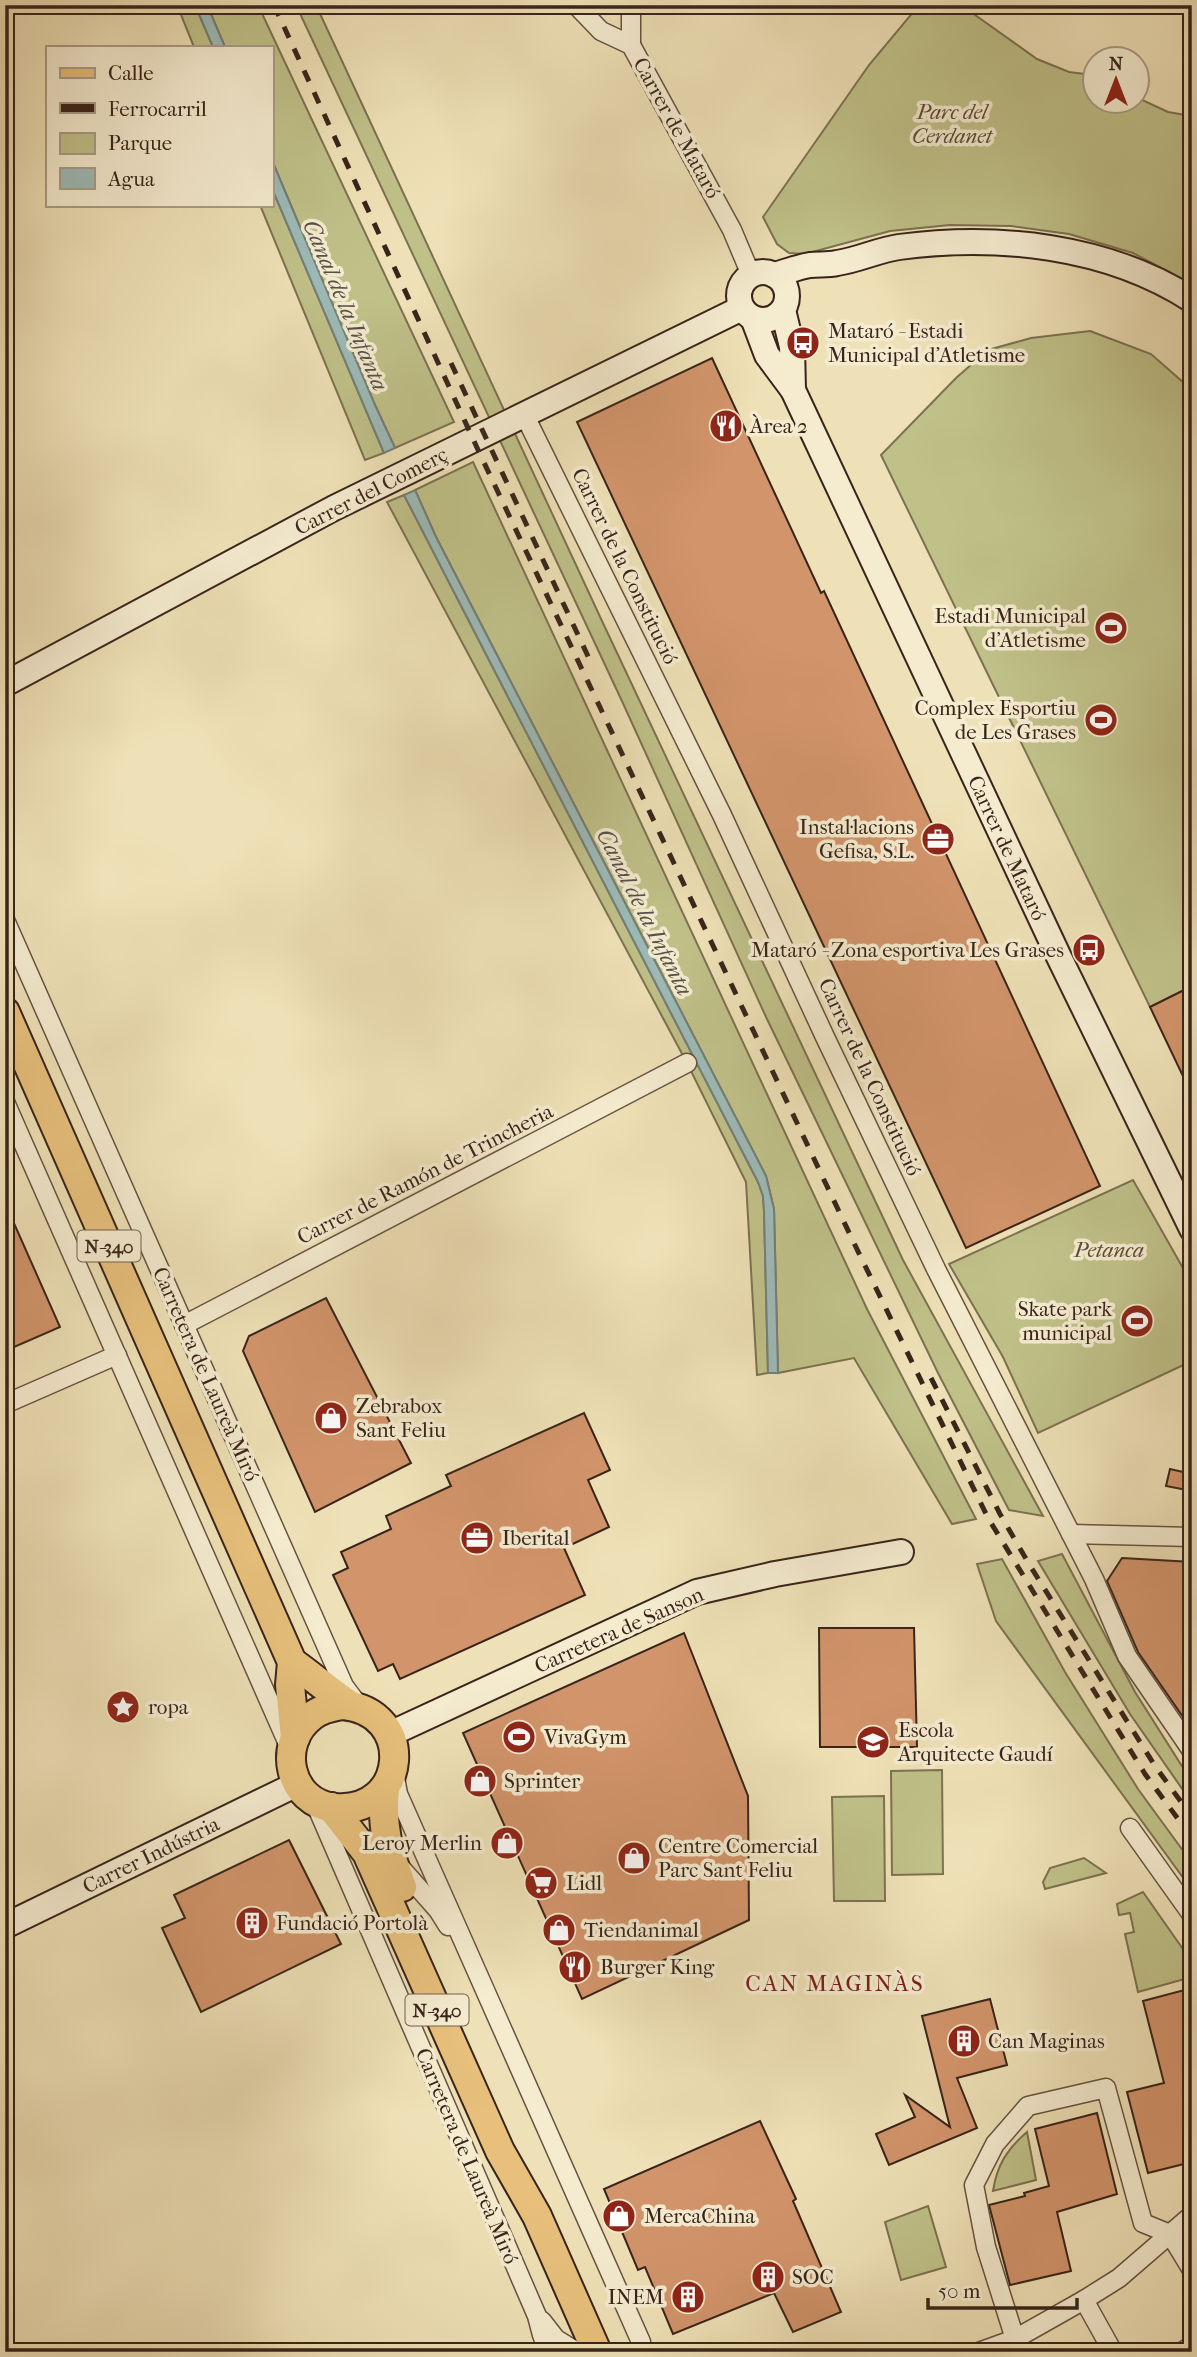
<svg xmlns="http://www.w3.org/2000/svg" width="1197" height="2357" font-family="'IM FELL French Canon',serif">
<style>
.green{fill:#c0c189;stroke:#7c7252;stroke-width:2}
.water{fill:#9dbbb8;stroke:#757f79;stroke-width:2}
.building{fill:#d2946b;stroke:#39241b;stroke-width:2}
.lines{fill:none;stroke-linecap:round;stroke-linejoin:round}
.street-casing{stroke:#665342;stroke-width:21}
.secondary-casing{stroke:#39241b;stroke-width:28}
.primary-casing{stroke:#39241b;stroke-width:32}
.street{stroke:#f5ecd0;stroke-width:18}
.secondary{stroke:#f5ecd0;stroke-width:24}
.primary{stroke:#e8c07c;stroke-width:28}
.rail{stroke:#39241b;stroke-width:5;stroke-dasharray:12 12;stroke-linecap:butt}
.labels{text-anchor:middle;stroke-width:7;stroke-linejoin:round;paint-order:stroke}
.shield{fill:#f5ecd0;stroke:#716051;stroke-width:2}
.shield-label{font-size:19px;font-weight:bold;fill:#39241b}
.park-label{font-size:21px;font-style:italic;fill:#5b4b36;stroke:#f5ecd0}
.street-label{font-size:21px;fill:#39241b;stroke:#f5ecd0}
.poi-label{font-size:21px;fill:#39241b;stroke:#f5ecd0;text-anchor:start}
.water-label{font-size:23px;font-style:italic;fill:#57514a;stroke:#f5ecd0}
.neighbourhood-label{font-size:23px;letter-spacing:2px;fill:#7a1f14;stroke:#f5ecd0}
</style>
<rect width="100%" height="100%" fill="#efe1b7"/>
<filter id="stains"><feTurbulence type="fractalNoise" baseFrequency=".00286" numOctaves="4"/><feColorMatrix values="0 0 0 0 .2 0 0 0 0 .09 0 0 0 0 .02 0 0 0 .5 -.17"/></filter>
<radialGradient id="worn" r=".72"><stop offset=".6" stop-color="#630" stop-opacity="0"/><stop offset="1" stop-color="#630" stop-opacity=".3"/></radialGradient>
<!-- green -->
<g class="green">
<path d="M177 5H195L213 47H194Z"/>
<path d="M207 5H258L454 422 395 448 375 405 271 158V47H225Z"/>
<path d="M296 5H316L602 621 903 1260 1043 1516 1009 1510 938 1373 766 1017 621 699Z"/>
<path d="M919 5H961L1037 59 1069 72 1085 74 1095 78 1096 102H1138V98L1168 112 1192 116V284L1133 253 1069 234 1011 226 950 225 890 231 805 254 789 253 777 244 763 217 869 65Z"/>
<path d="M271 186 384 453 365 460 260 205H271Z"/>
<path d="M1090 331 1151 354 1192 390V986L1150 1007 881 455 956 378 988 350 1031 338Z"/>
<path d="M473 462 867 1309 976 1519 952 1524 854 1358 778 1373 774 1209 766 1176 436 537 415 490Z"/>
<path d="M404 495 758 1182 763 1196 764 1211 768 1373 757 1375 746 1182 687 1063 387 502Z"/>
<path d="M1133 1180 1192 1284V1361L1038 1433 1003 1357 949 1264Z"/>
<path d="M1062 1554 1135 1692 1192 1782V1803L1130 1714 1038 1561Z"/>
<path d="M1002 1559 1065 1672 1138 1789 1192 1863V1890L996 1621 977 1564Z"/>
<path d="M942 1770 943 1874 892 1875 891 1771Z"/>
<path d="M884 1796 885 1901H834L832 1797Z"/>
<path d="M1084 1858 1106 1873 1045 1889 1043 1882 1050 1868Z"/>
<path d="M1143 1892 1192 1962V1977L1138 1992 1125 1934 1134 1932 1130 1913 1119 1915 1117 1904Z"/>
<path d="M1027 2132 1036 2180 993 2191C997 2165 1007 2149 1027 2132Z"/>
<path d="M928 2206 946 2267 901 2280 885 2222Z"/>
</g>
<!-- water -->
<g class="water">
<path d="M195 5H207L225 47H213Z"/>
<path d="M271 158 375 405 395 448 384 453 271 186Z"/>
<path d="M415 490 436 537 766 1176 774 1209 778 1373H768L764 1211 763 1196 758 1182 404 495Z"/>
</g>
<!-- building -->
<g class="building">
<path d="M712 358 821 593 824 591 1100 1186 966 1248 577 422Z"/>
<path d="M1192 986V1095L1150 1007Z"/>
<path d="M5 1203 60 1327 5 1351Z"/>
<path d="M326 1298 411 1463 315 1512 243 1351 249 1336Z"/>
<path d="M584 1413 610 1470 588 1480 609 1527 564 1548 585 1595 400 1679 393 1664 378 1671 333 1575 348 1568 341 1552 391 1529 386 1516 451 1486 446 1475Z"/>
<path d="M1170 1469 1192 1474V1491L1166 1486Z"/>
<path d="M1122 1558 1192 1562V1730L1138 1652 1107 1581Z"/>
<path d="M819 1628H914L917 1747H820Z"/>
<path d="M684 1633 748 1796 749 1920 582 1999 463 1733Z"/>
<path d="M289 1840 341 1944 201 2012 162 1928 185 1918 174 1895Z"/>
<path d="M1192 1988V2162L1148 2173 1127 2092 1164 2083 1143 2001Z"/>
<path d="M990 1999 1007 2065 957 2078 977 2128 889 2165 876 2134 915 2117 905 2095 950 2127 922 2016Z"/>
<path d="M1097 2113 1117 2194 1057 2212 1071 2271 1010 2285 989 2205 1025 2196 1024 2193 1049 2186 1035 2129Z"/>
<path d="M760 2121 796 2199 793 2201 841 2312 793 2332 774 2293 673 2334 645 2267 638 2270 604 2189Z"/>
</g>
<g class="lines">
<defs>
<g id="street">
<path d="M576 5 601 31 631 45 732 230 751 275"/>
<path d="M631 5V45"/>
<path d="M524 414 722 815 825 1037 936 1269 1094 1579 1127 1656 1192 1751"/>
<path d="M5 920 344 1686 356 1702"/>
<path d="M5 1102 289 1746"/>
<path d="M184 1325 687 1063"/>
<path d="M5 1404 117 1355"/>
<path d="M1071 1534 1192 1537"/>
<path d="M394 1772 398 1794 641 2342V2352"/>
<path d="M315 1803 537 2316 542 2335 549 2352"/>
<path d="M1130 1828 1192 1915"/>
<path d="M400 1867 438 1910 448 1926"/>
<path d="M1084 2300 1113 2352"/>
<path d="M542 2321 556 2339 577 2352"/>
<path d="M1015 2339 986 2247 974 2185 995 2144 1028 2106 1106 2088 1143 2223 1170 2234 1192 2270"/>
<path d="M979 2352 1015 2339 1084 2300 1119 2278 1192 2215"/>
<path d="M1182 2352 1192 2345"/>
</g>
<g id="secondary">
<circle cx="763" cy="296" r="24"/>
<path d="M774 275C786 272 798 267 810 265 819 264 828 265 837 263 858 260 878 250 899 247 997 234 1107 245 1192 300"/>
<path d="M783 310 792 347 793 390"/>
<path d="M753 318 767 355 793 390 1058 955 1192 1229"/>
<path d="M5 684 334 508 742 308"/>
<path d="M390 1734 697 1592 775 1574 901 1552"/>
<path d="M5 1926 297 1784"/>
</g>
<g id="primary">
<path d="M5 1012 292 1662 290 1685 295 1738"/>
<path d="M292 1662C312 1676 330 1692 351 1706"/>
<path d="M342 1705C417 1711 408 1814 335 1808 288 1803 276 1743 312 1716 320 1709 332 1707 342 1705Z"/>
<path d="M385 1789C381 1827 388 1851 402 1887"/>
<path d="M331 1807 367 1853 500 2151 537 2216 597 2352"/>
</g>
</defs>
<!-- street casing -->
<use href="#street" class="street-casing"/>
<!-- secondary casing -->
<use href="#secondary" class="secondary-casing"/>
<!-- primary casing -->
<use href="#primary" class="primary-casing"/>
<!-- street -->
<use href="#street" class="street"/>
<!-- secondary -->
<use href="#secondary" class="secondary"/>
<!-- primary -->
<use href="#primary" class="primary"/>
<!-- rail -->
<g class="rail">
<path d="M274 5 479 452 853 1241 988 1518 1145 1774 1192 1838"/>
<path d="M451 363 593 667"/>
<path d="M931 1378 1000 1514 1029 1564 1155 1766 1192 1817"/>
</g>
</g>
<!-- icons -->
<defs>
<symbol id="bus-disc" viewBox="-11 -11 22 22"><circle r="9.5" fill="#8f2418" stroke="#f5ecd0"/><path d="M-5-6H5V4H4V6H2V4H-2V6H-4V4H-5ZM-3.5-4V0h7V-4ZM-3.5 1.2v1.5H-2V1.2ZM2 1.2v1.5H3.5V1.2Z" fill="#fff"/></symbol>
<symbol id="restaurant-disc" viewBox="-11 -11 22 22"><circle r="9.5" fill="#8f2418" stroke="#f5ecd0"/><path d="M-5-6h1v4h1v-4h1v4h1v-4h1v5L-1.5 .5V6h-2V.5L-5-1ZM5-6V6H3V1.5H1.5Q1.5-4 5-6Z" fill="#fff"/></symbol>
<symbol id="stadium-disc" viewBox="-11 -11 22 22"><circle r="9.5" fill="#8f2418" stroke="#f5ecd0"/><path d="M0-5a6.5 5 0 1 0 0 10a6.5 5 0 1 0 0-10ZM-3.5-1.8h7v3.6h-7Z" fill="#fff"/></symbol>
<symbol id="office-disc" viewBox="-11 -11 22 22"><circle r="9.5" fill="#8f2418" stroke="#f5ecd0"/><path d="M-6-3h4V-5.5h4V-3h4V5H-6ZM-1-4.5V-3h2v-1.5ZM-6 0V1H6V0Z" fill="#fff"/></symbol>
<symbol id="shop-disc" viewBox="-11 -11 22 22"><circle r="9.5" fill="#8f2418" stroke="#f5ecd0"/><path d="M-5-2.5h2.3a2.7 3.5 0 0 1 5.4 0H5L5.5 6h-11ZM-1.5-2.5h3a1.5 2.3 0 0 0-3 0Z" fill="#fff"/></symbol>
<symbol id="sight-disc" viewBox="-11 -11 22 22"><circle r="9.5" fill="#8f2418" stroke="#f5ecd0"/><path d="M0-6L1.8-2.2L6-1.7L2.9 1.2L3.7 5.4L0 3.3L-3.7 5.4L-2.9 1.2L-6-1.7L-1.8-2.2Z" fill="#fff"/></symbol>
<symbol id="school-disc" viewBox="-11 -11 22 22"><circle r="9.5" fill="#8f2418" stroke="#f5ecd0"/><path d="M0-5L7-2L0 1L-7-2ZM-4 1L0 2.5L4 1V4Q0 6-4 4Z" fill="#fff"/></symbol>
<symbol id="supermarket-disc" viewBox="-11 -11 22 22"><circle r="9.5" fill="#8f2418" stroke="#f5ecd0"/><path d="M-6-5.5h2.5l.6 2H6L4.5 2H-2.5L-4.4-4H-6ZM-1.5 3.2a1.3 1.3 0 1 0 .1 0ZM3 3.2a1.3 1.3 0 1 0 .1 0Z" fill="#fff"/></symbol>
<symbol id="building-disc" viewBox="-11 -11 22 22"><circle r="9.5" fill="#8f2418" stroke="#f5ecd0"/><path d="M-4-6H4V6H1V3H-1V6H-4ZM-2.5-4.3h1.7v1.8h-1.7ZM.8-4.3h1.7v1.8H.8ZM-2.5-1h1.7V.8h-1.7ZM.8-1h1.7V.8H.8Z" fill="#fff"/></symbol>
</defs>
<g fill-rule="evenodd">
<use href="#bus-disc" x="784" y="324" width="38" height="38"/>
<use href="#restaurant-disc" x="707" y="407" width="38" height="38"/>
<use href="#stadium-disc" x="1092" y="609" width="38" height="38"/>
<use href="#stadium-disc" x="1082" y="701" width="38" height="38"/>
<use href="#office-disc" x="919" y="820" width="38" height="38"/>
<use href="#bus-disc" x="1070" y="931" width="38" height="38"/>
<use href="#stadium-disc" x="1118" y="1302" width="38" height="38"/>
<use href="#shop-disc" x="312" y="1399" width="38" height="38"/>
<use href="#office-disc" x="458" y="1519" width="38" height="38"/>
<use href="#sight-disc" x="104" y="1688" width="38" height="38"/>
<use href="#stadium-disc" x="500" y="1718" width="38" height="38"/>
<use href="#school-disc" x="854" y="1723" width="38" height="38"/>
<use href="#shop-disc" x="461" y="1762" width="38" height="38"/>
<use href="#shop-disc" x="488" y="1824" width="38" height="38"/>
<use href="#shop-disc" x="615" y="1839" width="38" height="38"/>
<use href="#supermarket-disc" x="522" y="1864" width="38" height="38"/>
<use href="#building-disc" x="233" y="1904" width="38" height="38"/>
<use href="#shop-disc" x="540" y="1911" width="38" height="38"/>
<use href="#restaurant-disc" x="556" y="1948" width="38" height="38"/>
<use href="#building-disc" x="945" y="2022" width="38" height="38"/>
<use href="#shop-disc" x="600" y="2197" width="38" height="38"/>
<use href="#building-disc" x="749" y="2258" width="38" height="38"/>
<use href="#building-disc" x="669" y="2278" width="38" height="38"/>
</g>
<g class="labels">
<!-- shield labels -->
<g class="shield">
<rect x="77.5" y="1230.5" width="63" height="31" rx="5"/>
<rect x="405.5" y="1994.5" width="63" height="31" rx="5"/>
</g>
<g class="shield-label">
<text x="109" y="1253">N-340</text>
<text x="437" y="2017">N-340</text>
</g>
<!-- park labels -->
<g class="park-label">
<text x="952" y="119">Parc del<tspan x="952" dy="24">Cerdanet</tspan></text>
<text x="1109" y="1257">Petanca</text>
</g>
<!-- street labels -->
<g class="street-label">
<text transform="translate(677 128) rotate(61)" y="7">Carrer de Mataró</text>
<text transform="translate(371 491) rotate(-27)" y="7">Carrer del Comerç</text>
<text transform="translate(625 566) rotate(64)" y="7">Carrer de la Constitució</text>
<text transform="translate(1007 848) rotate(65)" y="7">Carrer de Mataró</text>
<text transform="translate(870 1077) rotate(65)" y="7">Carrer de la Constitució</text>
<text transform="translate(425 1174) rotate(-27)" y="7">Carrer de Ramón de Trincheria</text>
<text transform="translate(206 1374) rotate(66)" y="7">Carretera de Laureà Miró</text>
<text transform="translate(619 1630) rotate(-24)" y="7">Carretera de Sanson</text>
<text transform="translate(151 1855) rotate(-26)" y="7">Carrer Indústria</text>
<text transform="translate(467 2156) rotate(67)" y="7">Carretera de Laureà Miró</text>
</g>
<!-- poi labels -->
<g class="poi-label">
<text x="828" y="338">Mataró - Estadi<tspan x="828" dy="24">Municipal d'Atletisme</tspan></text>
<text x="750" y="433">Àrea 2</text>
<text x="1086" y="623" text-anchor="end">Estadi Municipal<tspan x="1086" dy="24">d'Atletisme</tspan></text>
<text x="1076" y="715" text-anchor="end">Complex Esportiu<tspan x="1076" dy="24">de Les Grases</tspan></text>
<text x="914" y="834" text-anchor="end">Instal·lacions<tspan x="914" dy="24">Gefisa, S.L.</tspan></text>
<text x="1064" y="957" text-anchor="end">Mataró - Zona esportiva Les Grases</text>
<text x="1112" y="1316" text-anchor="end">Skate park<tspan x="1112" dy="24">municipal</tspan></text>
<text x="356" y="1413">Zebrabox<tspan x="356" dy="24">Sant Feliu</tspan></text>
<text x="502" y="1545">Iberital</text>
<text x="148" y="1714">ropa</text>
<text x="898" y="1737">Escola<tspan x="898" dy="24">Arquitecte Gaudí</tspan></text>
<text x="544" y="1744">VivaGym</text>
<text x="504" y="1788">Sprinter</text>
<text x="482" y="1850" text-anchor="end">Leroy Merlin</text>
<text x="658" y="1853">Centre Comercial<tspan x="658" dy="24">Parc Sant Feliu</tspan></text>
<text x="566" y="1890">Lidl</text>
<text x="276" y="1930">Fundació Portolà</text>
<text x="584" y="1937">Tiendanimal</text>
<text x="600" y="1974">Burger King</text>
<text x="988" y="2048">Can Maginas</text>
<text x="644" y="2223">MercaChina</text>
<text x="792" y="2284">SOC</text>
<text x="664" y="2304" text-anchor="end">INEM</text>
</g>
<!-- water labels -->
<g class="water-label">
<text transform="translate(346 305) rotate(67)" y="8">Canal de la Infanta</text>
<text transform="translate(645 912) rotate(63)" y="8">Canal de la Infanta</text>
</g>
<!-- neighbourhood labels -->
<g class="neighbourhood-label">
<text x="835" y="1991">CAN MAGINÀS</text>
</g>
</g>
<!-- margin -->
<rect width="1197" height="2357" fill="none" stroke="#efe1b7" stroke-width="28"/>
<rect x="7" y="7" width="1183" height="2343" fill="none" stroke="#39241b" stroke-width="3.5"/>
<rect x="14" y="14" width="1169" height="2329" fill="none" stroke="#39241b" stroke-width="2"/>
<!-- legend -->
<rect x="46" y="46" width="228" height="161" fill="#f5ecd0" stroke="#aa9c88" stroke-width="2"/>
<rect x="60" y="68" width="35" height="10" fill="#e8c07c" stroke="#aa9c88" stroke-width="2"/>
<text x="108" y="80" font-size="21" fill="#39241b">Calle</text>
<rect x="60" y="103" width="35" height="10" fill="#39241b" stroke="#aa9c88" stroke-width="2"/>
<text x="108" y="116" font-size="21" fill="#39241b">Ferrocarril</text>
<rect x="60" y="133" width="35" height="21" fill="#c0c189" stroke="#aa9c88" stroke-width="2"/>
<text x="108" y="150" font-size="21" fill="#39241b">Parque</text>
<rect x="60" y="168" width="35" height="21" fill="#9dbbb8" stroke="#aa9c88" stroke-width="2"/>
<text x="108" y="186" font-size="21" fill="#39241b">Agua</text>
<!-- north arrow -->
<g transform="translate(1116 80)"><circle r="33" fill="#f5ecd0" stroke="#aa9c88" stroke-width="2"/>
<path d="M0-5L12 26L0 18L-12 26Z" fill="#8f2418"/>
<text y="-10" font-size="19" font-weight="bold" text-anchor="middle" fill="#39241b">N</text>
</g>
<!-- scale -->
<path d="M928 2298v10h149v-10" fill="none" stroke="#39241b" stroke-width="3.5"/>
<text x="938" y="2298" font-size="21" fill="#39241b" stroke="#f5ecd0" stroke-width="5" paint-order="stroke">50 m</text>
<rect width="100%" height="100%" filter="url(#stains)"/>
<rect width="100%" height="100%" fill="url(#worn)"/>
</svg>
